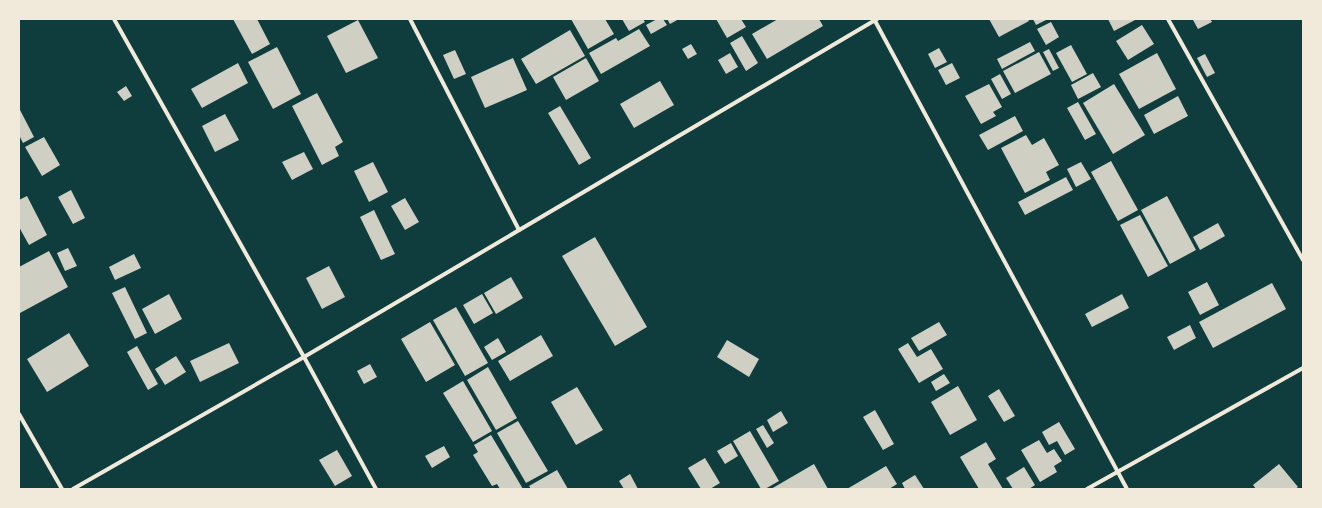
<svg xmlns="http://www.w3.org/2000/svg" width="1322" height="508" font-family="'DejaVu Sans',sans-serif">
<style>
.building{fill:#cfcfc3}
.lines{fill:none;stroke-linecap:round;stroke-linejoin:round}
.minor{stroke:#f1e9da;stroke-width:4}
</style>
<rect width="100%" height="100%" fill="#0f3d3e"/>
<!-- building -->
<g class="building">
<path d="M233 19H257L270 44 252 54Z"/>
<path d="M571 19H605L614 34 588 49Z"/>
<path d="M622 19H643L645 22 629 31Z"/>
<path d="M657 19H663L667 25 651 34 646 25Z"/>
<path d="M667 19H679L670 24Z"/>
<path d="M716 19H741L746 27 727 38Z"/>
<path d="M778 19H819L823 26 767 59 752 34Z"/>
<path d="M989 19H1028L1029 21 999 37Z"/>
<path d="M1033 19H1048L1036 25Z"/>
<path d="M1108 19H1137L1114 31Z"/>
<path d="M1195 19H1210L1212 22 1198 29 1193 20Z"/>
<path d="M358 20 378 58 346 73 327 36Z"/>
<path d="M1051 22 1059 37 1046 45 1037 29Z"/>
<path d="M1142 25 1154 44 1128 60 1116 41Z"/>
<path d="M639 29 650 46 601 74 589 53 616 38 618 41Z"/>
<path d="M570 30 585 56 536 84 521 59Z"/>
<path d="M742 36 758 63 746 71 730 43Z"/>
<path d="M1030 42 1035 51 1002 69 997 59Z"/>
<path d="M691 44 697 54 688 59 682 49Z"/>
<path d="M1071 45 1087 74 1072 82 1056 53Z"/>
<path d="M277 47 301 94 273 109 248 62Z"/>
<path d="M939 48 947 62 935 68 928 54Z"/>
<path d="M1049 49 1059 68 1053 71 1043 52Z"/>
<path d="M455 50 466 74 454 79 443 55Z"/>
<path d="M1039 52 1051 74 1015 93 1003 71Z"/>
<path d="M730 53 738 67 726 74 718 60Z"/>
<path d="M1157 53 1176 89 1139 109 1119 74Z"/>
<path d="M1205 54 1215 73 1207 77 1197 58Z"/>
<path d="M513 58 527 90 485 108 471 77Z"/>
<path d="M586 58 599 81 566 100 553 77Z"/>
<path d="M238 63 248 83 202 108 191 89Z"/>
<path d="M952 63 960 78 946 85 938 70Z"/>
<path d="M1093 73 1101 87 1078 99 1071 85Z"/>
<path d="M1000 74 1011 94 1002 99 991 79Z"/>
<path d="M660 81 674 105 634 128 620 104Z"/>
<path d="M989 84 1002 107 993 112 996 116 981 124 965 96Z"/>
<path d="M1114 84 1145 135 1113 154 1083 103Z"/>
<path d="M126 86 132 96 124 101 117 92Z"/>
<path d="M317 93 343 142 335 147 339 156 322 165 292 106Z"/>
<path d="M1178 96 1188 116 1154 134 1144 115Z"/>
<path d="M1078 102 1096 134 1085 140 1067 108Z"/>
<path d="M560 106 591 158 579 165 548 113Z"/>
<path d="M19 108 34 137 23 143 19 135Z"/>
<path d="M225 114 239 140 215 152 202 126Z"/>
<path d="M1015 116 1023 131 988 150 979 135Z"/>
<path d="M1026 135 1032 145 1044 138 1059 165 1046 172 1050 180 1025 193 1001 148Z"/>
<path d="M44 137 60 165 42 176 25 147Z"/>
<path d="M304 152 313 169 292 180 282 162Z"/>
<path d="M1111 161 1138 210 1118 221 1091 172Z"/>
<path d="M373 162 388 192 369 202 354 171Z"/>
<path d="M1081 162 1091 179 1076 187 1067 169Z"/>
<path d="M1066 177 1073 190 1025 215 1018 202Z"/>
<path d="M71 190 85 218 73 224 58 197Z"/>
<path d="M27 196 47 235 29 245 19 227V200Z"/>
<path d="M1167 196 1196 250 1170 264 1141 210Z"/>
<path d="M405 198 419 222 405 230 391 206Z"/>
<path d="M374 210 395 254 381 260 360 217Z"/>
<path d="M1140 215 1168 266 1148 277 1120 225Z"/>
<path d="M1218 223 1225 236 1200 250 1193 237Z"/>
<path d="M595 237 647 327 615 346 562 256Z"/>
<path d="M68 248 77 266 65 271 57 253Z"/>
<path d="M49 251 68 287 20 313 19 267Z"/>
<path d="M134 254 141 268 115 280 109 267Z"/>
<path d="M329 266 345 297 322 309 306 278Z"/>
<path d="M511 277 523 298 496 314 484 293Z"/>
<path d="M1207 282 1219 305 1200 315 1188 292Z"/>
<path d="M1272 283 1286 309 1213 348 1199 322Z"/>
<path d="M125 287 147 333 135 339 112 293Z"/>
<path d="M169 294 182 319 155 334 142 309Z"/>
<path d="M482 294 493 313 474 324 463 305Z"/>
<path d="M1122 294 1129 308 1092 327 1085 314Z"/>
<path d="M456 307 488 363 465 376 433 320Z"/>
<path d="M430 322 455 365 426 382 401 339Z"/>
<path d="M939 322 947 335 919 351 911 338Z"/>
<path d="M1190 325 1196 338 1174 350 1167 337Z"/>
<path d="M69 333 89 366 47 392 27 359Z"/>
<path d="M541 335 553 356 510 381 498 361Z"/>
<path d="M498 338 506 352 492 360 484 347Z"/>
<path d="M727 340 759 359 749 377 717 357Z"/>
<path d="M229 343 239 363 200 382 190 361Z"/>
<path d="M908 343 917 357 931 349 943 369 919 383 898 349Z"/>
<path d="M137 346 158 384 148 390 127 352Z"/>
<path d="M176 356 186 372 165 385 155 369Z"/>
<path d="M370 364 377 377 364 384 357 371Z"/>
<path d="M488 367 517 418 496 430 467 380Z"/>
<path d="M944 374 950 383 936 391 931 382Z"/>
<path d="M463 381 492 431 473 442 443 393Z"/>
<path d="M958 386 977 420 950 435 931 402Z"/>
<path d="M577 387 603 430 576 445 551 402Z"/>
<path d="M999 389 1015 416 1004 422 988 396Z"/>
<path d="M875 410 894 444 883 450 863 417Z"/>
<path d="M781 411 788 423 773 432 767 420Z"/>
<path d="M518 421 548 471 526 483 497 433Z"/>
<path d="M1059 422 1075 449 1065 455 1057 441 1049 445 1042 432Z"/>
<path d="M763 425 774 443 767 448 756 429Z"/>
<path d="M750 431 779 481 765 489H761L733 441Z"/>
<path d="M491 435 523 489H500L497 484 492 486 473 455 478 452 474 445Z"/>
<path d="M1039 440 1047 453 1054 449 1062 461 1054 466 1057 472 1040 482 1021 450Z"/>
<path d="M986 442 996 459 988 464 1003 489H979L960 457Z"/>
<path d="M731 443 738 456 725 464 717 451Z"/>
<path d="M444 446 450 457 432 468 425 456Z"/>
<path d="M337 450 352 476 335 486 319 460Z"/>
<path d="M705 458 720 483 710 489H701L688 468Z"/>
<path d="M814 464 828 489H771Z"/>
<path d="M1279 464 1298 487 1295 489H1256L1253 485Z"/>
<path d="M886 466 897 484 889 489H847Z"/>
<path d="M1024 467 1035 485 1029 489H1013L1006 478Z"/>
<path d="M557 470 568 489H531L529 486Z"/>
<path d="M630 474 638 489H624L619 481Z"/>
<path d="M915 475 924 489H905L902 483Z"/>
</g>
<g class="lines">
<!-- minor -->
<g class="minor">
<path d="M114 19 304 357 376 489"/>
<path d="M410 19 519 230"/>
<path d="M874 19 1127 489"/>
<path d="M1168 19 1303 260"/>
<path d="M19 414 62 489"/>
<path d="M73 489 304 357 877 19"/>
<path d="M1087 489 1303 368"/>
</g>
</g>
<!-- border -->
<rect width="1322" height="508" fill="none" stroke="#f1e9da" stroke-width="40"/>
</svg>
